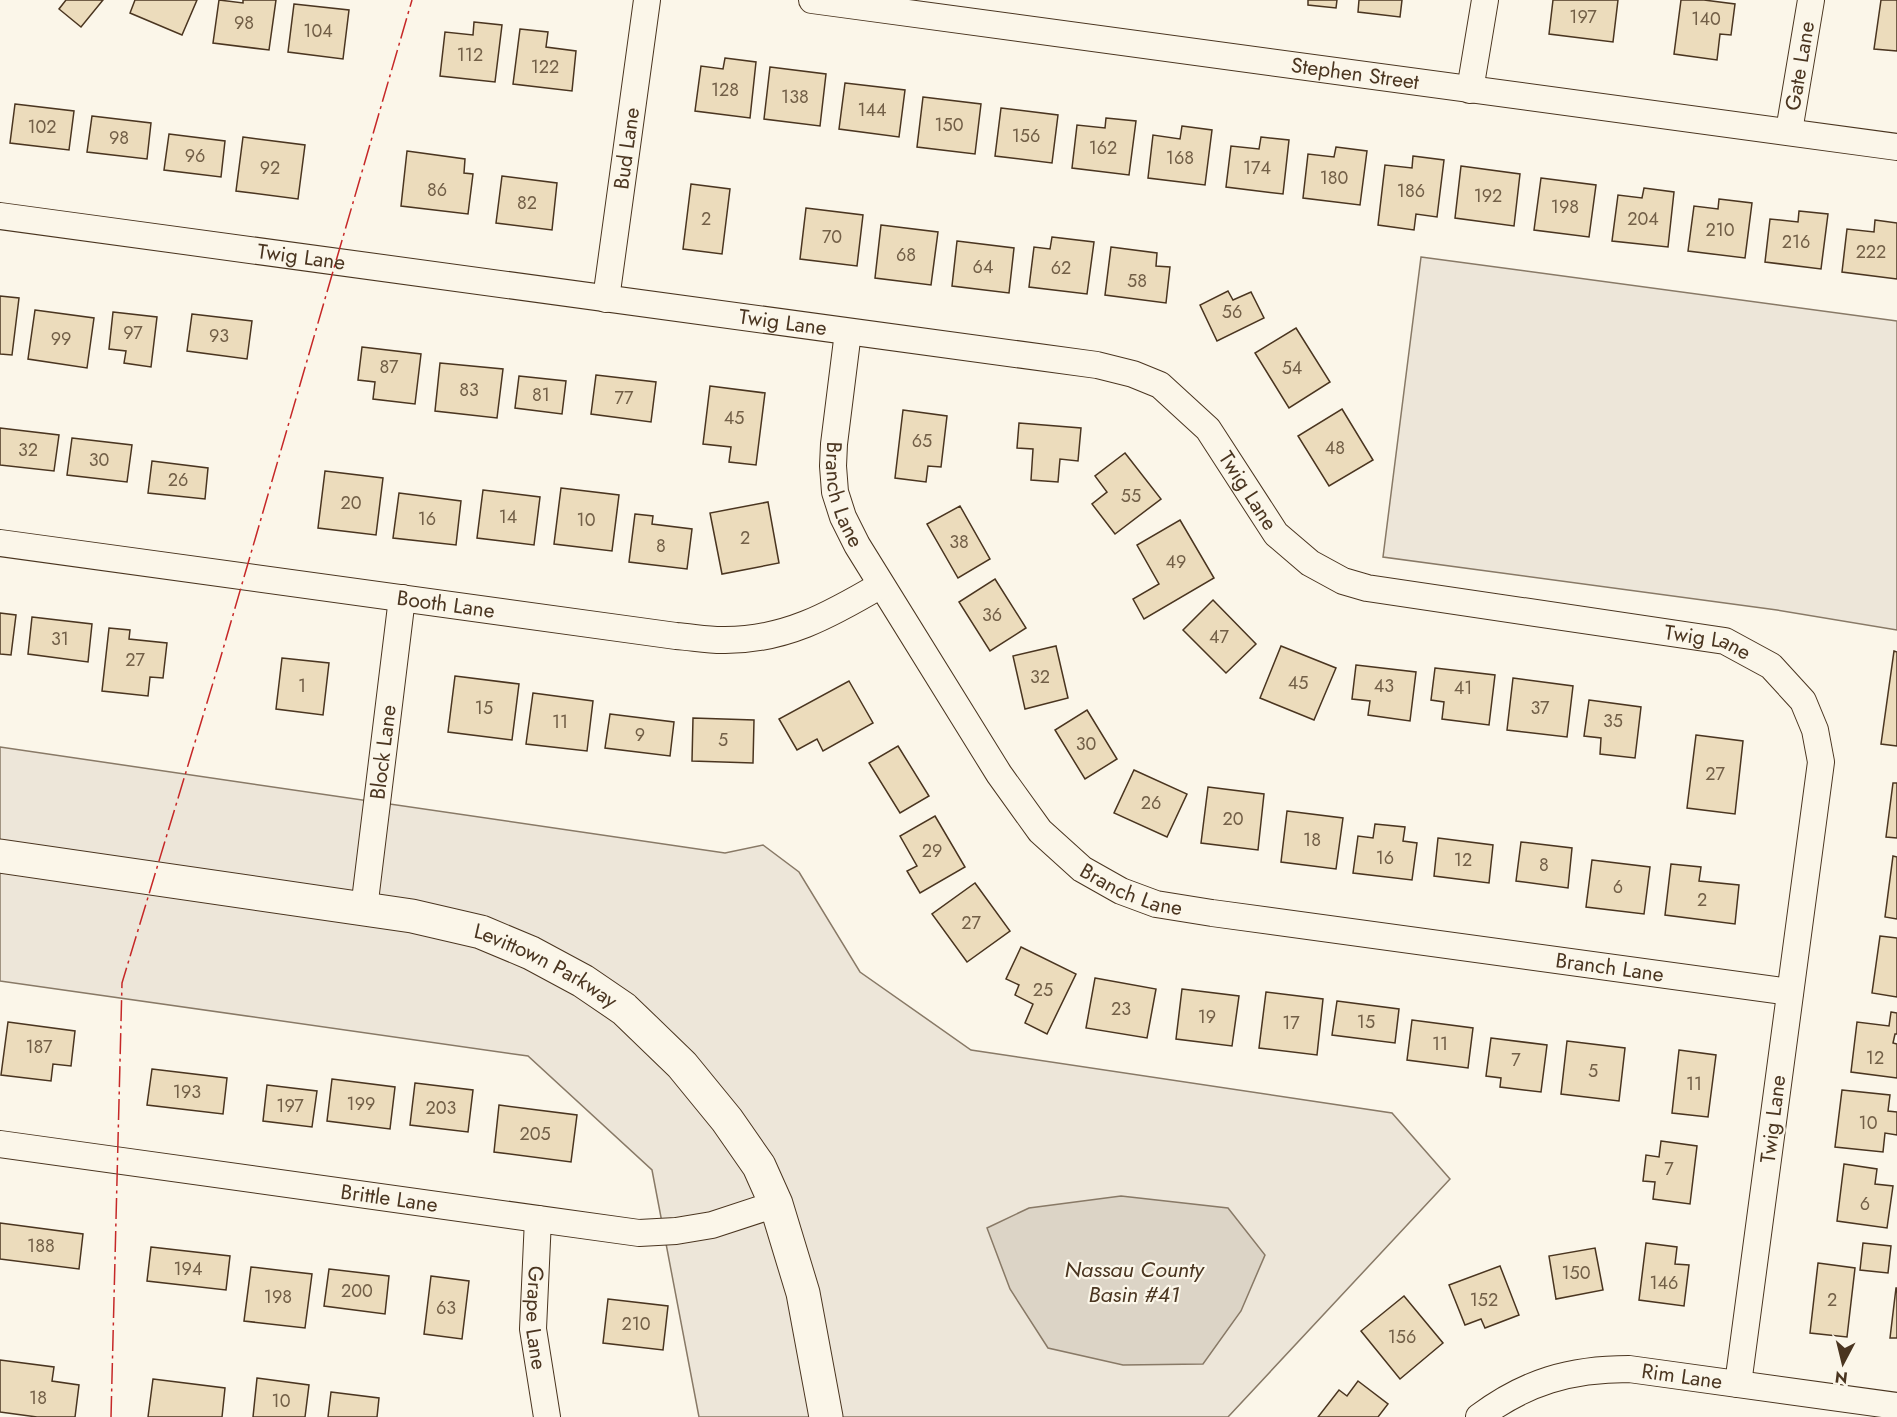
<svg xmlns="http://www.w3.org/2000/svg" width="1897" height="1417" font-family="Jost,sans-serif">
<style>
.green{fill:#ede6d9;stroke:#887966;stroke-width:1.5}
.water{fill:#dcd4c6;stroke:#887966;stroke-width:1.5}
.building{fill:#ecdcbc;stroke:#4a3520;stroke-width:1.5}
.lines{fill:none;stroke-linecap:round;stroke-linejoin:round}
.street-casing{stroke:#4a3520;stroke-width:28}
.secondary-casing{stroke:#4a3520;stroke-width:35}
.street{stroke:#fbf6e9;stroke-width:26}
.secondary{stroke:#fbf6e9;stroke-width:33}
.power{stroke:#c62828;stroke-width:1.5;stroke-dasharray:21 4.5 3 4.5;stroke-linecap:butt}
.labels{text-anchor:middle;stroke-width:4.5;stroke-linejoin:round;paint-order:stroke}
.number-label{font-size:18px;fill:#725f47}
.street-label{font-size:21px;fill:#4a3520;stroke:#fbf6e9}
.water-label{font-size:22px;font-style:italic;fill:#4a3520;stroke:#fbf6e9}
</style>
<rect width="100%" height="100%" fill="#fbf6e9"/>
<!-- green -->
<g class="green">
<path d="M1421 257 1897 321V630L1777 610 1383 557Z"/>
<path d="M0 747 725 853 763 845 799 872 860 972 971 1050 1392 1113 1450 1179 1228 1417H699L652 1170 528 1056 0 981Z"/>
</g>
<!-- water -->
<path class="water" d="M1121 1196 1228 1208 1265 1255 1241 1311 1203 1364 1123 1365 1048 1348 1010 1289 987 1228 1029 1208Z"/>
<!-- building -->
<g class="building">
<path d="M66 0H103L81 27 59 9Z"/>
<path d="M135 0H197L182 35 130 13Z"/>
<path d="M219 0 243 3V0H276L269 50 213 43Z"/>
<path d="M1308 0H1337L1336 8 1308 5Z"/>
<path d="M1359 0H1402L1400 17 1358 12Z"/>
<path d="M1553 0H1618L1613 42 1549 34Z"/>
<path d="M1681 0H1704L1735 4 1731 35 1720 34 1717 60 1674 54Z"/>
<path d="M1881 0H1897V51L1874 49Z"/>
<path d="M294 4 349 10 343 59 288 52Z"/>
<path d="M474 22 502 25 495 82 440 76 445 32 473 35Z"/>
<path d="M520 29 548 32 546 47 576 51 572 91 513 84Z"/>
<path d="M725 58 756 62 750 118 695 111 701 66 723 69Z"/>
<path d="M770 67 826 74 820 126 764 119Z"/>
<path d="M845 83 905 90 899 137 839 129Z"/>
<path d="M923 97 981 104 975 154 917 147Z"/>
<path d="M15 104 74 111 69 150 10 143Z"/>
<path d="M1001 108 1058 115 1052 163 995 156Z"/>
<path d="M92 116 151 123 147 159 87 152Z"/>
<path d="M1106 118 1136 121 1129 175 1072 168 1077 125 1105 128Z"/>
<path d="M1182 126 1212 130 1205 185 1148 178 1153 135 1180 139Z"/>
<path d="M169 134 225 141 221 177 164 170Z"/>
<path d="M243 137 305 145 298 199 236 191Z"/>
<path d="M1261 137 1289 140 1283 194 1226 187 1231 146 1259 149Z"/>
<path d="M1336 147 1367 151 1360 205 1303 198 1308 154 1334 157Z"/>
<path d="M407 151 465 159 464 173 473 174 468 214 401 206Z"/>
<path d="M1413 156 1444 160 1437 217 1416 214 1414 230 1378 225 1385 165 1412 168Z"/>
<path d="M1461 166 1520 174 1514 226 1455 218Z"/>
<path d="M502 176 557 183 552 230 496 223Z"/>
<path d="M1541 178 1596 185 1589 237 1534 230Z"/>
<path d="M691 184 730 189 722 254 683 249Z"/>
<path d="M1644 188 1674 192 1668 247 1612 241 1618 195 1642 198Z"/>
<path d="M1719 199 1752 203 1745 258 1688 251 1694 206 1718 209Z"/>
<path d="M806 208 863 215 857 266 800 259Z"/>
<path d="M1799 211 1828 214 1821 269 1765 262 1770 219 1798 222Z"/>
<path d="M1875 220 1897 223V279L1842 272 1847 229 1874 232Z"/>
<path d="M881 225 938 232 931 285 875 278Z"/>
<path d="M1052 237 1094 242 1087 294 1029 287 1034 247 1050 249Z"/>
<path d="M957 241 1014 248 1009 293 952 286Z"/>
<path d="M1111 247 1157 253 1156 266 1170 267 1166 303 1105 295Z"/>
<path d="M1228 291 1233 300 1251 292 1264 318 1217 341 1200 305Z"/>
<path d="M0 296 19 298 12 355 0 354Z"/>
<path d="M35 310 94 318 87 368 28 359Z"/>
<path d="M113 312 157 317 151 367 124 363 126 351 109 349Z"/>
<path d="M192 314 252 321 247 359 187 351Z"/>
<path d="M1296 328 1330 382 1289 408 1255 353Z"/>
<path d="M362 347 421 354 415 404 373 399 375 382 358 380Z"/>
<path d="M440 363 503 369 497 418 435 411Z"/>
<path d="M596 375 656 382 651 422 591 414Z"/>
<path d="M519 376 566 381 562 414 515 408Z"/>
<path d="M710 386 765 393 756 465 729 462 731 447 703 444Z"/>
<path d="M1342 409 1373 460 1329 486 1298 436Z"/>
<path d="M903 410 947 416 941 467 928 466 926 482 895 478Z"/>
<path d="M1019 423 1081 428 1078 461 1060 459 1058 482 1031 480 1033 449 1017 448Z"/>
<path d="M0 428 59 435 54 471 0 465Z"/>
<path d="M72 438 132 445 127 482 67 475Z"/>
<path d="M1125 453 1161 499 1115 534 1092 504 1107 492 1095 476Z"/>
<path d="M152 461 208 468 205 499 148 493Z"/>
<path d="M325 471 383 478 376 535 318 528Z"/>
<path d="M561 488 619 495 612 551 554 544Z"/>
<path d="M483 490 540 497 534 545 477 538Z"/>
<path d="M399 493 461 501 456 545 393 538Z"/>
<path d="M768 502 779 563 722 574 710 513Z"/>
<path d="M960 506 990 559 958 578 927 524Z"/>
<path d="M635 514 653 516 652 524 692 529 687 569 629 562Z"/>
<path d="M1180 520 1214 578 1144 619 1133 599 1159 584 1137 545Z"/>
<path d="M995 579 1026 628 990 651 959 602Z"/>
<path d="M1213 600 1256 644 1226 673 1183 630Z"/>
<path d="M0 613 16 615 11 655 0 654Z"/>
<path d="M32 617 92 624 88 662 28 654Z"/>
<path d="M109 628 130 630 129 639 167 643 163 678 150 677 148 696 102 691Z"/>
<path d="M1056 646 1068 698 1025 709 1013 656Z"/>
<path d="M1281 646 1336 668 1314 720 1260 698Z"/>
<path d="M1894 651 1897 652V746L1881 744Z"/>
<path d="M282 658 329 663 323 715 276 709Z"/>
<path d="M1356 665 1416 672 1410 721 1368 715 1370 701 1352 699Z"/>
<path d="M1435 668 1495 675 1489 725 1442 719 1444 702 1431 700Z"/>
<path d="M455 676 519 684 512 740 448 732Z"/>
<path d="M1513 678 1573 686 1567 737 1507 730Z"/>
<path d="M849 681 873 723 823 751 817 739 797 750 779 719Z"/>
<path d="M533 693 593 701 587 751 526 744Z"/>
<path d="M1589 700 1641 707 1635 758 1600 754 1601 738 1584 736Z"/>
<path d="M1087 710 1117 759 1085 779 1055 730Z"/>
<path d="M610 714 674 722 670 756 605 748Z"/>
<path d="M693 718 754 720 753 763 692 761Z"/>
<path d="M1696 735 1743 741 1735 814 1687 808Z"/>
<path d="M898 746 929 796 900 813 869 763Z"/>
<path d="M1134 770 1187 794 1167 837 1114 813Z"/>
<path d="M1893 783H1897V838L1886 837Z"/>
<path d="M1208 787 1264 794 1258 850 1201 843Z"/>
<path d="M1287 811 1343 818 1336 869 1281 862Z"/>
<path d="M935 816 965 867 920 893 907 871 917 866 900 836Z"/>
<path d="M1375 824 1405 827 1403 841 1417 843 1412 880 1353 873 1358 836 1373 838Z"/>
<path d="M1438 838 1493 845 1489 883 1434 876Z"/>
<path d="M1521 842 1572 848 1568 888 1516 881Z"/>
<path d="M1893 856 1897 857V919L1885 917Z"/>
<path d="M1592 860 1650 867 1644 914 1586 907Z"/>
<path d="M1671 864 1701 867 1699 881 1739 885 1735 924 1665 915Z"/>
<path d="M975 883 1010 931 967 962 932 914Z"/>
<path d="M1880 936 1897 938V997L1872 993Z"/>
<path d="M1021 947 1076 974 1047 1034 1025 1023 1033 1004 1015 995 1019 985 1006 979Z"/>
<path d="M1095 978 1156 989 1147 1038 1086 1028Z"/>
<path d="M1182 989 1239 996 1232 1046 1176 1039Z"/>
<path d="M1266 992 1323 999 1317 1055 1259 1048Z"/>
<path d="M1337 1001 1399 1009 1395 1043 1332 1035Z"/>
<path d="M1891 1012 1897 1013V1034H1895L1893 1043 1897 1044V1078L1851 1072 1857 1022 1889 1026Z"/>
<path d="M1412 1020 1473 1028 1468 1068 1407 1060Z"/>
<path d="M8 1022 75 1031 71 1066 53 1064 51 1081 1 1075Z"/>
<path d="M1491 1038 1547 1045 1541 1092 1500 1087 1501 1078 1486 1076Z"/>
<path d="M1567 1041 1625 1048 1619 1101 1561 1094Z"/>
<path d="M1679 1050 1716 1055 1708 1117 1672 1113Z"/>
<path d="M152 1069 227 1078 223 1114 147 1105Z"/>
<path d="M332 1079 395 1087 390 1129 327 1121Z"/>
<path d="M415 1083 473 1090 468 1132 410 1125Z"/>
<path d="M267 1085 317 1091 312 1127 263 1121Z"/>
<path d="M1842 1090 1890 1095 1888 1111 1897 1112V1135L1885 1133 1883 1152 1835 1147Z"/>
<path d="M499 1105 577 1115 571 1162 494 1152Z"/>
<path d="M1661 1141 1697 1146 1690 1204 1653 1199 1655 1182 1643 1181 1646 1155 1659 1157Z"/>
<path d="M1844 1164 1877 1169 1875 1184 1893 1186 1887 1228 1837 1221Z"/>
<path d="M0 1223 83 1234 79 1269 0 1259Z"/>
<path d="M1646 1243 1677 1247 1675 1264 1689 1265 1684 1306 1639 1300Z"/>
<path d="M1863 1243 1891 1246 1888 1273 1860 1270Z"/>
<path d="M151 1247 230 1256 226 1290 147 1281Z"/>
<path d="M1595 1248 1603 1290 1556 1299 1549 1256Z"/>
<path d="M1818 1263 1855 1268 1847 1337 1810 1333Z"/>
<path d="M1500 1266 1519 1315 1485 1328 1481 1319 1465 1325 1449 1285Z"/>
<path d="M251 1267 312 1274 305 1328 244 1321Z"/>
<path d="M329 1269 389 1276 385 1314 324 1306Z"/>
<path d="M431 1276 469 1281 462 1339 424 1334Z"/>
<path d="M1896 1288H1897V1338H1890Z"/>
<path d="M1404 1296 1443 1343 1400 1379 1361 1331Z"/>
<path d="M608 1299 668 1306 663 1350 603 1343Z"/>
<path d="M0 1360 54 1367 52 1381 79 1385 75 1417H37L0 1412Z"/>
<path d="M257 1378 309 1385 305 1417H253Z"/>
<path d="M153 1379 225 1388 222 1417H148Z"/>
<path d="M1358 1381 1388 1404 1378 1417H1318L1339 1390 1347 1396Z"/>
<path d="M331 1392 379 1398 377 1417H328Z"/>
</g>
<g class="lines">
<defs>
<g id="street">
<path id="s1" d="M812 0 1897 147"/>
<path d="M1470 90 1485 0"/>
<path id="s2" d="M1789 131 1811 0"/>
<path id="s3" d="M0 216 1097 365 1133 374 1160 385 1208 429 1276 534 1310 563 1343 581 1367 588 1725 641 1771 666 1803 701 1815 730 1821 762 1738 1384"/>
<path id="s4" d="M606 299 647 0"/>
<path id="s5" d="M848 332 834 444 833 466 835 492 843 517 857 545 999 774 1040 831 1082 869 1121 891 1156 904 1212 913 1790 992"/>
<path id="s6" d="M0 543 676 636C691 637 707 640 722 640 784 641 830 615 881 585"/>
<path id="s7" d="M364 909 402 598"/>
<path id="s8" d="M0 1144 639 1233 676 1231 712 1225 776 1204"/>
<path id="s9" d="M538 1219 533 1329 547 1417"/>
<path id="s10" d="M1479 1417C1526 1382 1570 1369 1629 1369L1897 1406"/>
</g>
<g id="secondary">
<path id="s11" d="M0 856 412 916 481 932 531 953 583 981 624 1009 682 1065 727 1120 759 1166 776 1204 803 1293 826 1417"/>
</g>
</defs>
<!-- street casing -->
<use href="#street" class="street-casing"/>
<!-- secondary casing -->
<use href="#secondary" class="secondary-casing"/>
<!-- street -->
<use href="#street" class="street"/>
<!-- secondary -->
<use href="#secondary" class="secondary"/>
<!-- power -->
<path class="power" d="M111 1417 122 983 219 663 412 0"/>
</g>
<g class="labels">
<!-- number labels -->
<g class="number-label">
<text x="1583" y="23">197</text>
<text x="1706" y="25">140</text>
<text x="244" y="29">98</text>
<text x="318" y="37">104</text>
<text x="470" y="61">112</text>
<text x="545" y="73">122</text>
<text x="725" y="96">128</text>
<text x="795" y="103">138</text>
<text x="872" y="116">144</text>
<text x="949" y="131">150</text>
<text x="42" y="133">102</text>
<text x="1026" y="142">156</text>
<text x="119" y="144">98</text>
<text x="1103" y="154">162</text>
<text x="195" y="162">96</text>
<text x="1180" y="164">168</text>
<text x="270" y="174">92</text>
<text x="1257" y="174">174</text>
<text x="1334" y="184">180</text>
<text x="437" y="196">86</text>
<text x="1411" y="197">186</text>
<text x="1488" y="202">192</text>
<text x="527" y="209">82</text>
<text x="1565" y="213">198</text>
<text x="706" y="225">2</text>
<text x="1643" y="225">204</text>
<text x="1720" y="236">210</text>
<text x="832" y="243">70</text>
<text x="1796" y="248">216</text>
<text x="1871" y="258">222</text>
<text x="906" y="261">68</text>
<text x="983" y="273">64</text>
<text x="1061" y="274">62</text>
<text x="1137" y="287">58</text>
<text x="1232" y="318">56</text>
<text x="133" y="339">97</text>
<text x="219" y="342">93</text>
<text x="61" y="345">99</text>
<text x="389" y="373">87</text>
<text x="1292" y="374">54</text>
<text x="469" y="396">83</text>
<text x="541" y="401">81</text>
<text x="624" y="404">77</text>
<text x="734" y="424">45</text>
<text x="922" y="447">65</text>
<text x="1335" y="454">48</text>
<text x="28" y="456">32</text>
<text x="99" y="466">30</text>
<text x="178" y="486">26</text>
<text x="1131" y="502">55</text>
<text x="351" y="509">20</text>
<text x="508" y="523">14</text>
<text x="427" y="525">16</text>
<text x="586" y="526">10</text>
<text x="745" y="544">2</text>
<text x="959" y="548">38</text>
<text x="661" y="552">8</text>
<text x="1176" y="568">49</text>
<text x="992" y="621">36</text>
<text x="1219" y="643">47</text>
<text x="60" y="645">31</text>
<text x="135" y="666">27</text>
<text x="1040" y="683">32</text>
<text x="1298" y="689">45</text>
<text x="302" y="692">1</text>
<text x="1384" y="692">43</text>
<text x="1463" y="694">41</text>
<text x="484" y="714">15</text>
<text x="1540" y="714">37</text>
<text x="1613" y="727">35</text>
<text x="560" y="728">11</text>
<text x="640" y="741">9</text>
<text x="723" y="746">5</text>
<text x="1086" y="750">30</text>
<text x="1715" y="780">27</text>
<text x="1151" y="809">26</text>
<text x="1233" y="825">20</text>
<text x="1312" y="846">18</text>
<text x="932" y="857">29</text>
<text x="1385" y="864">16</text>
<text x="1463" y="866">12</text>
<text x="1544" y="871">8</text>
<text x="1618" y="893">6</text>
<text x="1702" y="906">2</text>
<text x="971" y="929">27</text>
<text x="1043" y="996">25</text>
<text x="1121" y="1015">23</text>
<text x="1207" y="1023">19</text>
<text x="1366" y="1028">15</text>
<text x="1291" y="1029">17</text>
<text x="1440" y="1050">11</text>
<text x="39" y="1053">187</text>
<text x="1875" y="1064">12</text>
<text x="1516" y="1066">7</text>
<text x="1593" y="1077">5</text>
<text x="1694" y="1090">11</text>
<text x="187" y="1098">193</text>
<text x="361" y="1110">199</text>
<text x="290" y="1112">197</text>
<text x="441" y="1114">203</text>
<text x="1868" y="1129">10</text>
<text x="535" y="1140">205</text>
<text x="1669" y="1175">7</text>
<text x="1865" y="1210">6</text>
<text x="41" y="1252">188</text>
<text x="188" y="1275">194</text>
<text x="1576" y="1279">150</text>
<text x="1664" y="1289">146</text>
<text x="357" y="1297">200</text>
<text x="278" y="1303">198</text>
<text x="1484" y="1306">152</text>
<text x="1832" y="1306">2</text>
<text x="446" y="1314">63</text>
<text x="636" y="1330">210</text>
<text x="1402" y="1343">156</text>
<text x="38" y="1404">18</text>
<text x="281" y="1407">10</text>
</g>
<!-- street labels -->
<g class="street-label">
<text dy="7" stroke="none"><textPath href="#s2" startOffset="66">Gate Lane</textPath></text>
<text dy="7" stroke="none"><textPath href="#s1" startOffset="548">Stephen Street</textPath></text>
<text dy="7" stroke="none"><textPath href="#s4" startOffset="152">Bud Lane</textPath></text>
<text dy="7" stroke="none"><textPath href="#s3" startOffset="304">Twig Lane</textPath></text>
<text dy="7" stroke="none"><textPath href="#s3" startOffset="790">Twig Lane</textPath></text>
<text dy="7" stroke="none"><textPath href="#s3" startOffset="1312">Twig Lane</textPath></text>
<text dy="7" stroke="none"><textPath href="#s5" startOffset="165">Branch Lane</textPath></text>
<text dy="7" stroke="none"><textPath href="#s6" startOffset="450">Booth Lane</textPath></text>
<text dy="7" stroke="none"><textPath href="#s3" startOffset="1816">Twig Lane</textPath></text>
<text dy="7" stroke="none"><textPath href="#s7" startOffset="158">Block Lane</textPath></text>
<text dy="7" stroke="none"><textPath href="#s5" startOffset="669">Branch Lane</textPath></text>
<text dy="7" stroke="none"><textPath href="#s5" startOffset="1155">Branch Lane</textPath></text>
<text dy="7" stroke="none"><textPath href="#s11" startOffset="560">Levittown Parkway</textPath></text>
<text transform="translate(1773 1119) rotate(-83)" y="7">Twig Lane</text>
<text dy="7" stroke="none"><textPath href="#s8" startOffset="393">Brittle Lane</textPath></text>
<text dy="7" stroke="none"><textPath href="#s9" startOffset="99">Grape Lane</textPath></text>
<text dy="7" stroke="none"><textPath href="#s10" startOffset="214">Rim Lane</textPath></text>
</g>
<!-- water labels -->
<g class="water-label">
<text x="1134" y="1277">Nassau County<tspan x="1134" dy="25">Basin #41</tspan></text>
</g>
</g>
<!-- north arrow -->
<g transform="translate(1843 1363) rotate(187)" stroke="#fbf6e9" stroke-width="4.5" paint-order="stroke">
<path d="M0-4.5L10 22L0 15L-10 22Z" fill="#4a3520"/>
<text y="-9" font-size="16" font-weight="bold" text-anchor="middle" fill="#4a3520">N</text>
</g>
</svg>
